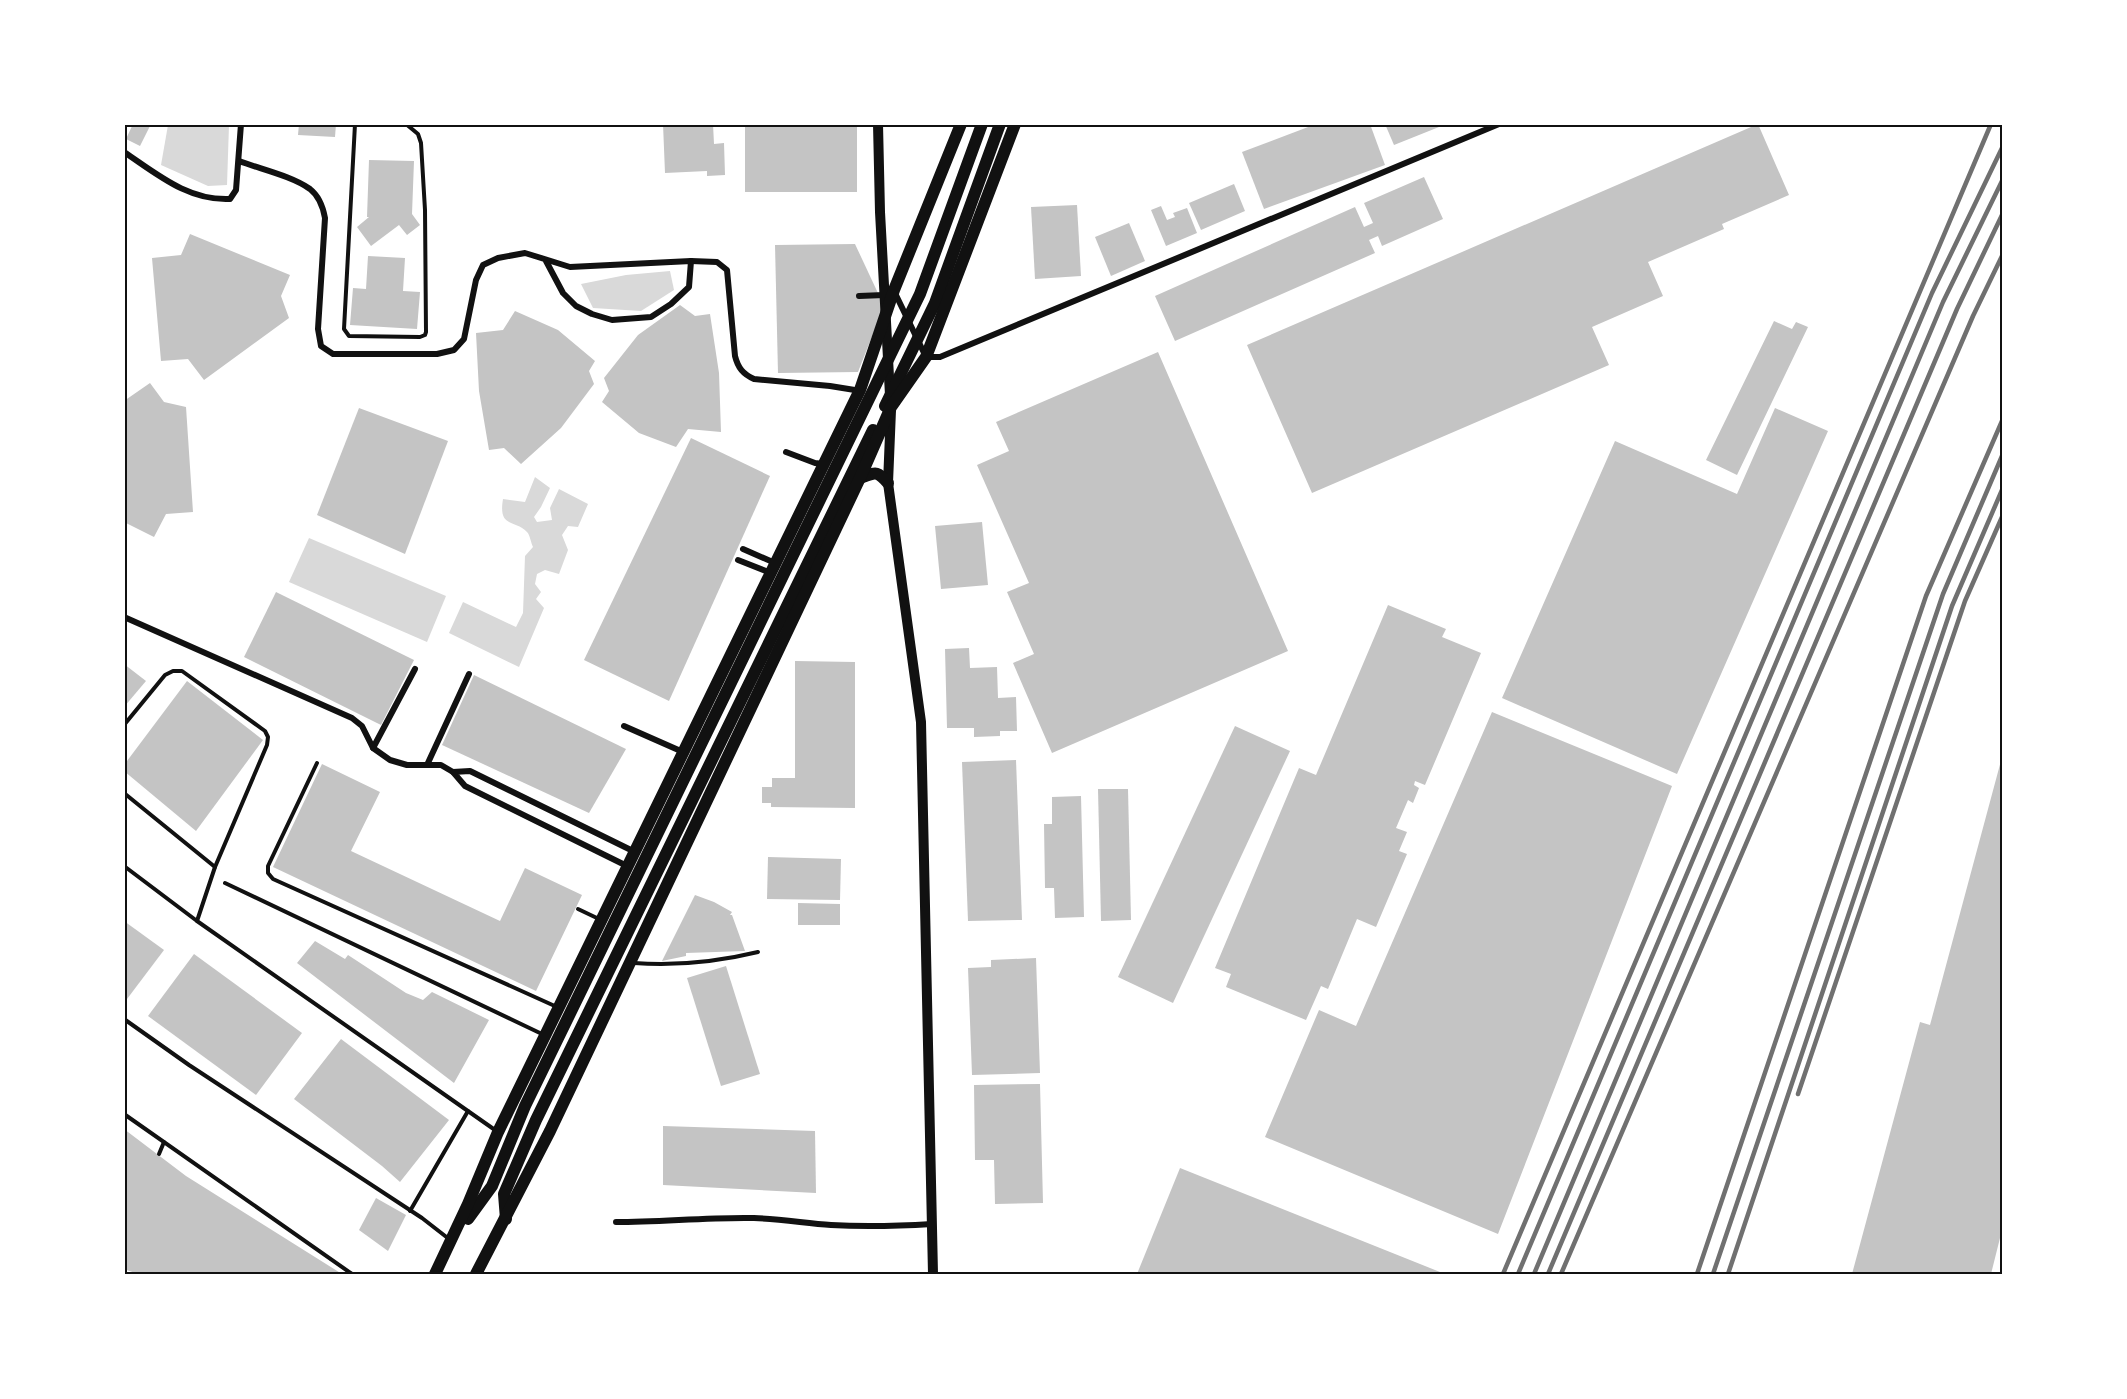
<svg xmlns="http://www.w3.org/2000/svg" width="2127" height="1399" font-family="'Work Sans',sans-serif">
<style>
.water{fill:#d9d9d9}
.building{fill:#c4c4c4}
.lines{fill:none;stroke-linecap:round;stroke-linejoin:round}
.service{stroke:#111;stroke-width:4}
.minor{stroke:#111;stroke-width:6}
.secondary{stroke:#111;stroke-width:10}
.primary{stroke:#111;stroke-width:12}
.rail{stroke:#707070;stroke-width:4.5}
.neatline{fill:none;stroke:#111;stroke-width:2}
</style>
<rect width="100%" height="100%" fill="#fff"/>
<!-- water -->
<g class="water">
<path d="M168 125H229L227 185 208 186 161 165Z"/>
<path d="M670 271 674 290 641 311 593 308 581 284 626 275Z"/>
<path d="M535 477 550 488 541 507 534 517 537 522 552 520 550 508 559 489 588 504 578 527 568 526 562 535 568 550 559 574 545 570 537 574 535 584 541 592 536 599 544 608 519 667 449 633 463 602 516 627 523 613 525 556 533 547C531 543 530 535 527 532 515 519 498 529 503 499L525 502Z"/>
<path d="M309 538 446 596 427 642 289 582Z"/>
</g>
<!-- building -->
<g class="building">
<path d="M133 124H151L140 146 126 139Z"/>
<path d="M299 124H336L335 137 298 135Z"/>
<path d="M663 124H713L714 144 724 143 725 175 707 176V171L665 173Z"/>
<rect x="745" y="124" width="112" height="68"/>
<path d="M1316 124H1370L1385 165 1264 209 1242 152Z"/>
<path d="M1385 124H1444V125L1394 145Z"/>
<path d="M1758 124 1789 195 1722 224 1724 229 1648 262 1663 296 1592 327 1609 365 1312 493 1247 345Z"/>
<path d="M369 160 414 161 412 214 420 225 407 235 399 225 371 246 357 227 369 217H367Z"/>
<path d="M1424 177 1443 219 1382 246 1378 236 1369 240 1375 253 1175 341 1155 296 1355 207 1364 227 1373 223 1364 203Z"/>
<path d="M1234 184 1245 211 1201 230 1189 203Z"/>
<path d="M1077 205 1081 276 1035 279 1031 207Z"/>
<path d="M1161 206 1167 220 1175 217 1173 213 1187 208 1197 233 1166 246 1151 210Z"/>
<path d="M1129 223 1145 261 1111 276 1095 237Z"/>
<path d="M190 234 290 275 281 296 289 318 204 380 188 359 161 361 152 258 181 255Z"/>
<path d="M855 244 884 306 858 372 778 373 775 245Z"/>
<path d="M368 256 405 258 403 291 420 292 417 329 350 325 353 288 366 289Z"/>
<path d="M680 305 695 316 710 314 719 373 721 432 688 429 676 447 639 433 602 402 609 391 604 378 638 335Z"/>
<path d="M515 311 558 330 595 361 589 371 594 384 561 428 521 464 504 448 489 450 479 391 476 333 503 330Z"/>
<path d="M1774 321 1792 329 1796 322 1808 327 1737 475 1706 460Z"/>
<path d="M1158 352 1288 651 1052 753 1013 663 1034 654 1007 592 1029 583 977 465 1009 451 996 422Z"/>
<path d="M150 383 164 402 186 407 193 512 166 514 154 537 124 522V401Z"/>
<path d="M359 408 448 441 405 554 317 515Z"/>
<path d="M1775 408 1828 431 1677 774 1502 698 1615 441 1737 494Z"/>
<path d="M691 438 770 476 669 701 584 660Z"/>
<path d="M982 522 988 585 941 589 935 526Z"/>
<path d="M276 592 414 660 381 725 244 657Z"/>
<path d="M1388 605 1446 629 1442 637 1481 653 1425 785 1415 781 1414 785 1419 788 1413 803 1408 800 1396 828 1407 832 1399 851 1407 854 1376 927 1357 919 1328 989 1321 986 1306 1020 1226 987 1231 974 1215 968 1299 768 1316 775Z"/>
<path d="M969 648 970 668 997 667 998 698 1016 697 1017 731H1000V736L974 737V728H947L945 649Z"/>
<path d="M795 661 855 662V808L771 807V803H762V787H772V778H795Z"/>
<path d="M124 664 146 681 124 707Z"/>
<path d="M474 675 626 749 589 813 442 745Z"/>
<path d="M187 681 263 740 196 831 124 771V765Z"/>
<path d="M1492 712 1672 786 1498 1234 1265 1137 1319 1010 1356 1026Z"/>
<path d="M1235 726 1290 751 1173 1003 1118 977Z"/>
<path d="M2002 757V1230L1991 1274H1852L1920 1022 1930 1025Z"/>
<path d="M1016 760 1022 920 968 921 962 762Z"/>
<path d="M322 764 380 792 351 851 500 921 525 868 582 895 536 991 273 867Z"/>
<path d="M1098 789H1128L1131 920 1101 921Z"/>
<path d="M1081 796 1084 917 1055 918 1054 888H1045L1044 824H1052V797Z"/>
<path d="M768 857 841 859 840 900 767 899Z"/>
<path d="M695 895 714 902 732 912 730 915H732L745 951 686 953V956L662 961Z"/>
<path d="M798 903 840 904V925H798Z"/>
<path d="M124 921 164 950 124 1003Z"/>
<path d="M315 941 345 959 348 955 406 993 423 1000 432 992 489 1020 454 1083 297 963Z"/>
<path d="M194 954 302 1033 256 1095 148 1016Z"/>
<path d="M1036 958 1040 1073 972 1075 968 968 991 967V960Z"/>
<path d="M726 966 760 1074 721 1086 687 978Z"/>
<path d="M341 1039 449 1120 400 1182 382 1166 294 1099Z"/>
<path d="M1040 1084 1043 1203 995 1204 994 1160H975L974 1085Z"/>
<path d="M663 1126 815 1131 816 1193 663 1185Z"/>
<path d="M124 1129 186 1176 342 1274H138L124 1269Z"/>
<path d="M1180 1168 1445 1274H1137Z"/>
<path d="M376 1198 406 1215 388 1251 359 1230Z"/>
</g>
<g class="lines">
<!-- service -->
<g class="service">
<path d="M355 124 344 329 349 336 420 337 425 335 426 332 425 210 421 143 418 134 406 124"/>
<path d="M124 725 165 675 173 671H182L265 731 268 737 267 745 215 867 197 921 495 1130"/>
<path d="M317 763 268 866V873L273 879 557 1007"/>
<path d="M124 793 215 867"/>
<path d="M124 866 197 921"/>
<path d="M225 883 542 1034"/>
<path d="M578 909 599 919"/>
<path d="M634 963C676 966 717 962 758 952"/>
<path d="M124 1019 189 1065 422 1218 449 1239"/>
<path d="M124 1114 352 1274"/>
<path d="M159 1154 164 1142"/>
<path d="M410 1211 468 1111"/>
</g>
<!-- minor -->
<g class="minor">
<path d="M124 152C157 174 188 201 230 199L236 190 241 124"/>
<path d="M239 161C260 169 292 176 310 189 319 196 323 207 325 218L318 329 321 346 333 354H437L454 350 464 339 476 280 483 265 498 258 525 253 570 267 691 261 689 287 671 304 651 317 612 320 592 314 576 306 563 293 546 261"/>
<path d="M691 261 717 262 727 270 735 356C738 368 743 374 754 379L830 386 861 391"/>
<path d="M894 291 926 357H940L1499 124"/>
<path d="M859 296 884 295"/>
<path d="M786 452 815 463 823 464"/>
<path d="M743 549 775 563"/>
<path d="M738 560 771 573"/>
<path d="M124 617 352 718 362 726 373 748 390 760 407 765H441L453 772"/>
<path d="M624 726 683 752"/>
<path d="M373 748 415 669"/>
<path d="M427 765 469 674"/>
<path d="M627 866 465 786 453 772 470 771 635 852"/>
<path d="M616 1222C662 1222 708 1217 754 1218 780 1219 805 1223 831 1225 865 1227 899 1226 932 1224"/>
</g>
<!-- secondary -->
<g class="secondary">
<path d="M878 124 880 212 890 395"/>
<path d="M891 410 888 483 921 722 933 1274"/>
</g>
<!-- primary -->
<g class="primary">
<path d="M885 406 935 303 1000 124"/>
<path d="M859 478C874 474 875 468 888 483"/>
<path d="M468 1219 492 1186 525 1106 920 294 982 124"/>
<path d="M506 1219 504 1194 536 1120 873 430"/>
<path d="M435 1274 468 1204 498 1132 860 390 894 290 961 124"/>
<path d="M476 1274 550 1131 860 478 891 407 926 357 1015 124"/>
</g>
<!-- rail -->
<g class="rail">
<path d="M1798 1094 1965 601 2002 517"/>
<path d="M1503 1274 1991 124"/>
<path d="M1518 1274 1932 293 2002 148"/>
<path d="M1534 1274 1943 302 2002 181"/>
<path d="M1548 1274 1957 309 2002 215"/>
<path d="M1561 1274 1973 316 2002 256"/>
<path d="M1697 1274 1926 596 2002 421"/>
<path d="M1713 1274 1943 594 2002 456"/>
<path d="M1728 1274 1952 606 2002 490"/>
</g>
</g>
<!-- border -->
<rect width="2127" height="1399" fill="none" stroke="#ffffff" stroke-width="252"/>
<rect x="126" y="126" width="1875" height="1147" class="neatline"/>
</svg>
